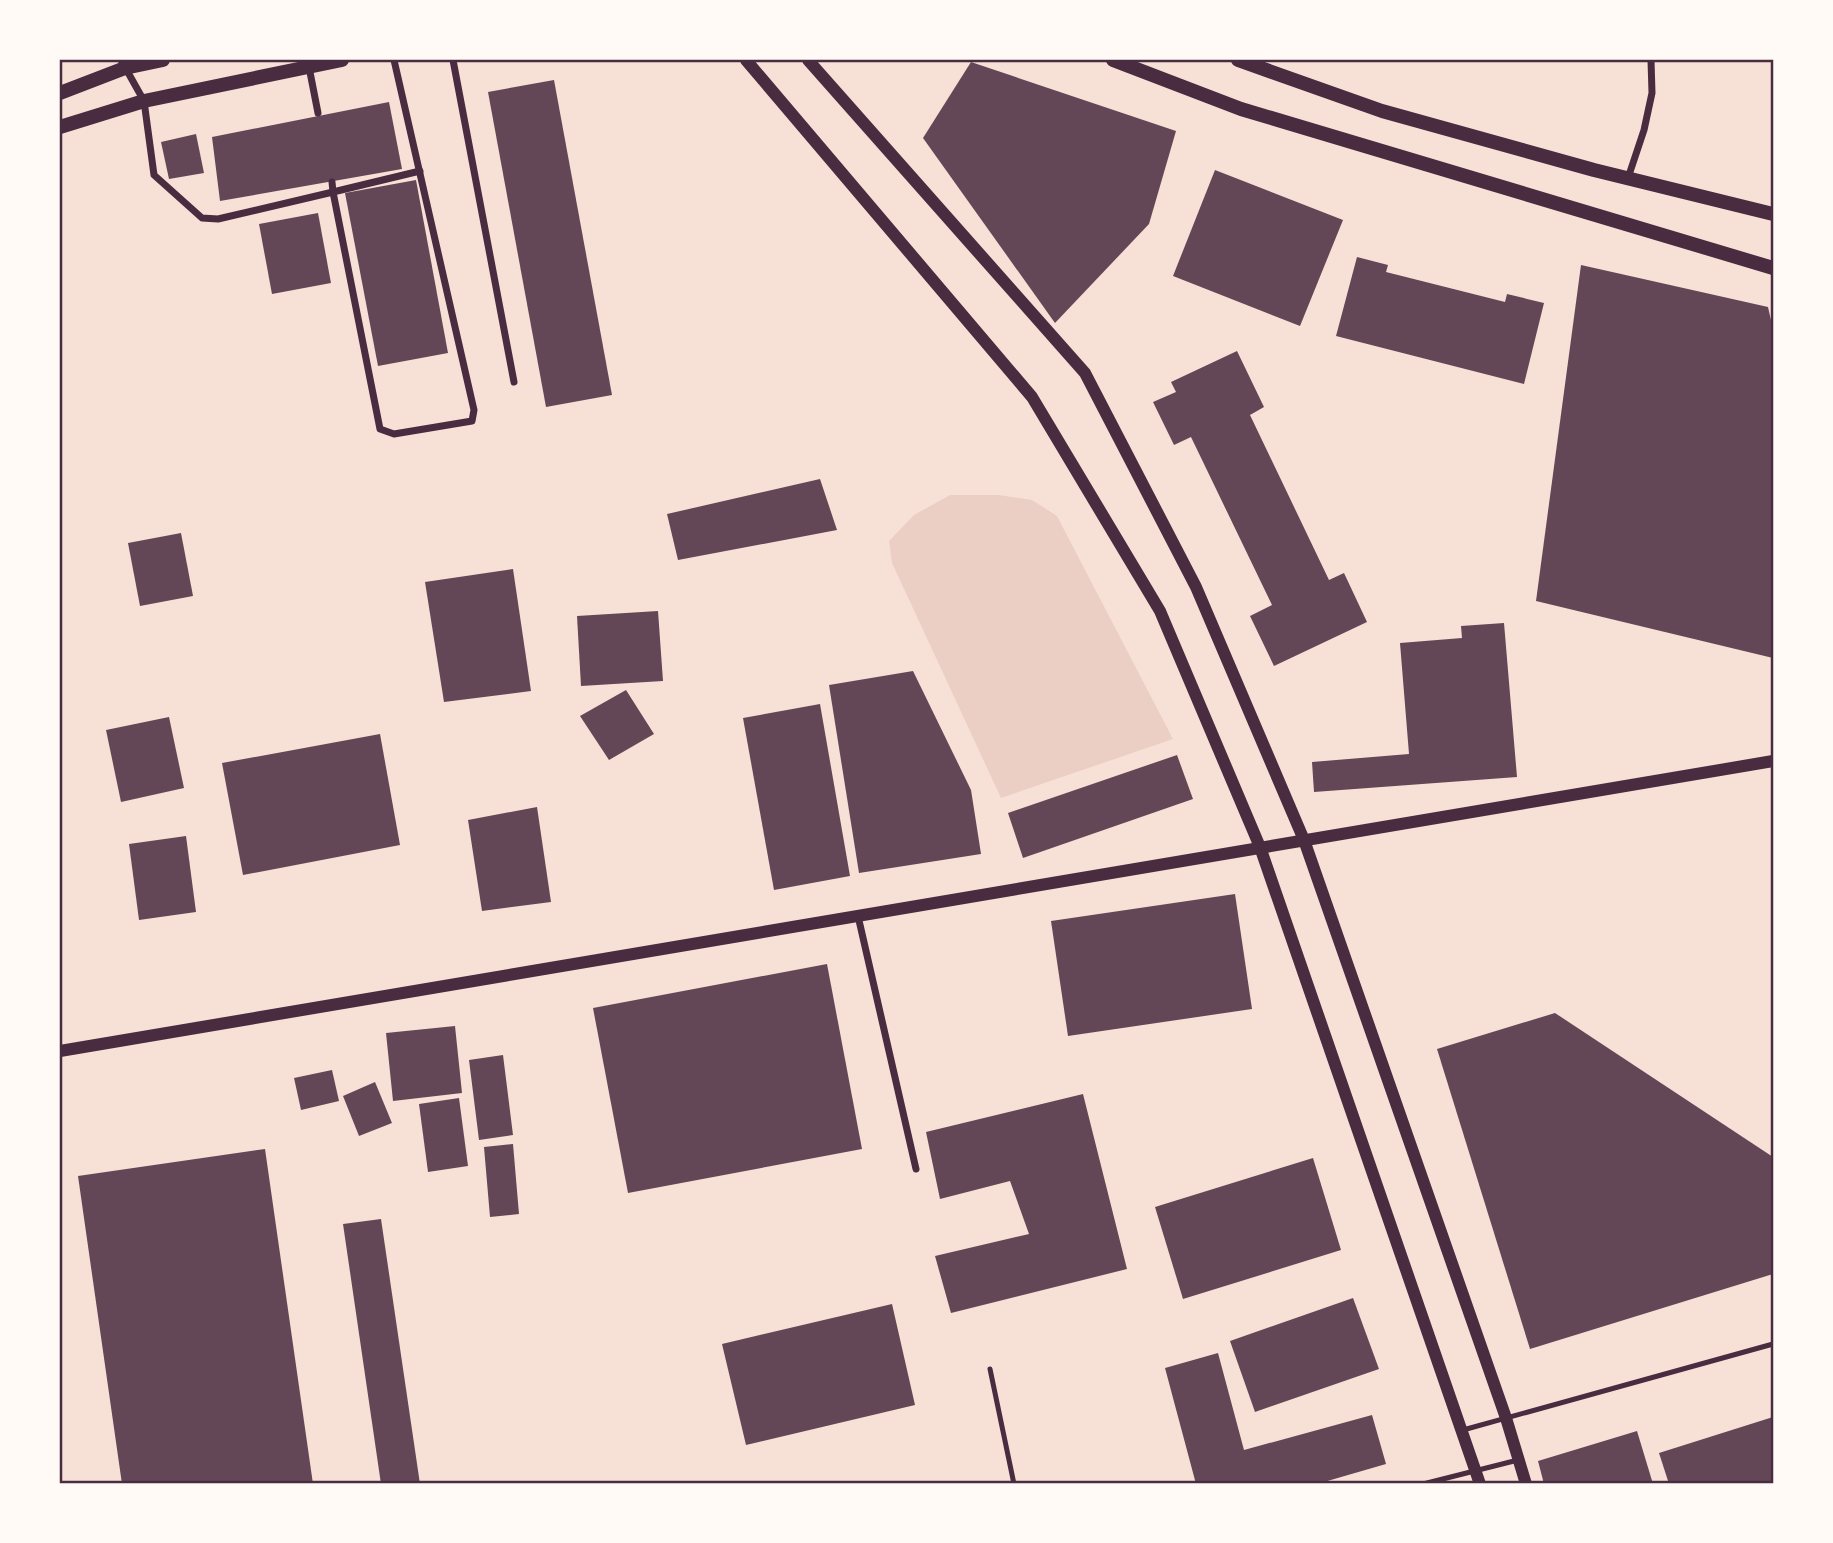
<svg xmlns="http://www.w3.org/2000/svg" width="1833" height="1543" font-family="Inter,sans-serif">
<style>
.green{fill:#ebcfc5}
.building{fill:#644757}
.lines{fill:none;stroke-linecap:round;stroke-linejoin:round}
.service{stroke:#4a2c40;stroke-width:5}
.minor{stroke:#4a2c40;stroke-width:7}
.tertiary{stroke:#4a2c40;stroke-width:12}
.secondary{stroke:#4a2c40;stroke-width:14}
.neatline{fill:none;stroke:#4a2c40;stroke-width:2.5}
</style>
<rect width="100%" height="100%" fill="#f7e1d7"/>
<!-- green -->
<path class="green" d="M950 495H999L1032 500 1057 516 1173 739 1001 798 892 563 889 541 914 515Z"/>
<!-- building -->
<g class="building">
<path d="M971 62 1176 131 1149 224 1055 323 923 138Z"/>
<path d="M554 80 612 395 546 407 488 92Z"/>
<path d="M389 102 402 169 220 201 212 137Z"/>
<path d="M196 134 204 173 169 179 161 142Z"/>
<path d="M1215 170 1343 220 1300 326 1173 276Z"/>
<path d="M416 180 448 353 378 366 345 193Z"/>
<path d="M318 213 331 283 272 294 259 224Z"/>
<path d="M1357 257 1388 265 1386 272 1505 302 1507 294 1544 303 1524 384 1336 336Z"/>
<path d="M1581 265 1768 307 1773 329V658L1536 601Z"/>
<path d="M1237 351 1264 407 1250 415 1329 580 1344 573 1367 622 1274 666 1250 616 1272 605 1191 437 1174 445 1153 402 1176 392 1171 382Z"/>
<path d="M820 479 837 530 678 560 667 514Z"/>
<path d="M181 533 193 596 140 606 128 543Z"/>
<path d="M513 569 531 691 444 702 425 582Z"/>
<path d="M658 611 663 681 581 686 577 616Z"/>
<path d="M1504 623 1517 777 1314 792 1312 762 1409 754 1400 643 1462 638 1461 626Z"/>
<path d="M913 671 971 790 981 854 859 873 829 685Z"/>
<path d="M626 690 654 734 609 760 580 716Z"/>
<path d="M820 704 850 876 774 890 743 718Z"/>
<path d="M169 717 184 788 121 802 106 730Z"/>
<path d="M380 734 400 845 243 875 222 763Z"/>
<path d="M1177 755 1193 799 1023 858 1008 813Z"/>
<path d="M537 807 551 902 482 911 468 820Z"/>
<path d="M186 836 196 912 139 920 129 844Z"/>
<path d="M1235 894 1252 1009 1068 1036 1051 921Z"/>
<path d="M827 964 862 1149 628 1193 593 1008Z"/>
<path d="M1555 1013 1773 1157V1274L1530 1349 1437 1049Z"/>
<path d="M455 1026 462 1093 393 1101 386 1033Z"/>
<path d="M503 1055 513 1135 479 1140 469 1060Z"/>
<path d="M332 1070 339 1101 301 1110 294 1078Z"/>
<path d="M375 1082 392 1123 359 1136 343 1096Z"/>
<path d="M1083 1094 1127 1269 951 1313 935 1256 1029 1234 1010 1181 940 1199 926 1132Z"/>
<path d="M459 1098 468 1166 428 1172 419 1104Z"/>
<path d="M513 1144 519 1214 490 1217 484 1147Z"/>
<path d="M265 1149 313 1484H122L78 1176Z"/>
<path d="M1313 1158 1341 1250 1183 1299 1155 1207Z"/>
<path d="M381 1219 420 1484H381L343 1224Z"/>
<path d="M1353 1298 1379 1369 1255 1412 1230 1341Z"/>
<path d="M892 1304 915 1405 746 1445 722 1344Z"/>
<path d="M1218 1353 1244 1450 1372 1415 1386 1464 1317 1484H1196L1165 1368Z"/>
<path d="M1773 1417V1484H1669L1659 1453Z"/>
<path d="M1637 1431 1653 1484H1544L1538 1461Z"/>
</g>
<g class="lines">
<!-- service -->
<g class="service">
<path d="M990 1369 1014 1484"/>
<path d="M1463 1430 1773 1344"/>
<path d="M1423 1484 1518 1460"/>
</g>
<!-- minor -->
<g class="minor">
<path d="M121 60 144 101 154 175 202 218 218 219 333 192 380 429 394 434 472 421 474 410 394 60"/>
<path d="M453 60 514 382"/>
<path d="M309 67 318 113"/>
<path d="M1628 178 1644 130 1652 93 1651 60"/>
<path d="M332 182 333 192 420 171"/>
<path d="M858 916 916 1169"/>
</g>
<!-- tertiary -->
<g class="tertiary">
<path d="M746 60 1032 397 1160 611 1260 847 1480 1484"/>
<path d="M808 60 1085 373 1196 587 1304 840 1506 1418 1526 1484"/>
<path d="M60 1051 1773 761"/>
</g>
<!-- secondary -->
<g class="secondary">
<path d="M1113 60 1241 109 1773 268"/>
<path d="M1238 60 1382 111 1594 170 1773 214"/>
<path d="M60 93 125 68 163 60"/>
<path d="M60 127 144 101 342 60"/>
</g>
</g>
<!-- border -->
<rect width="1833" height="1543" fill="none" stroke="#fffaf5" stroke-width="122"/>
<rect x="61" y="61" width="1711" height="1421" class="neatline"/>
</svg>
